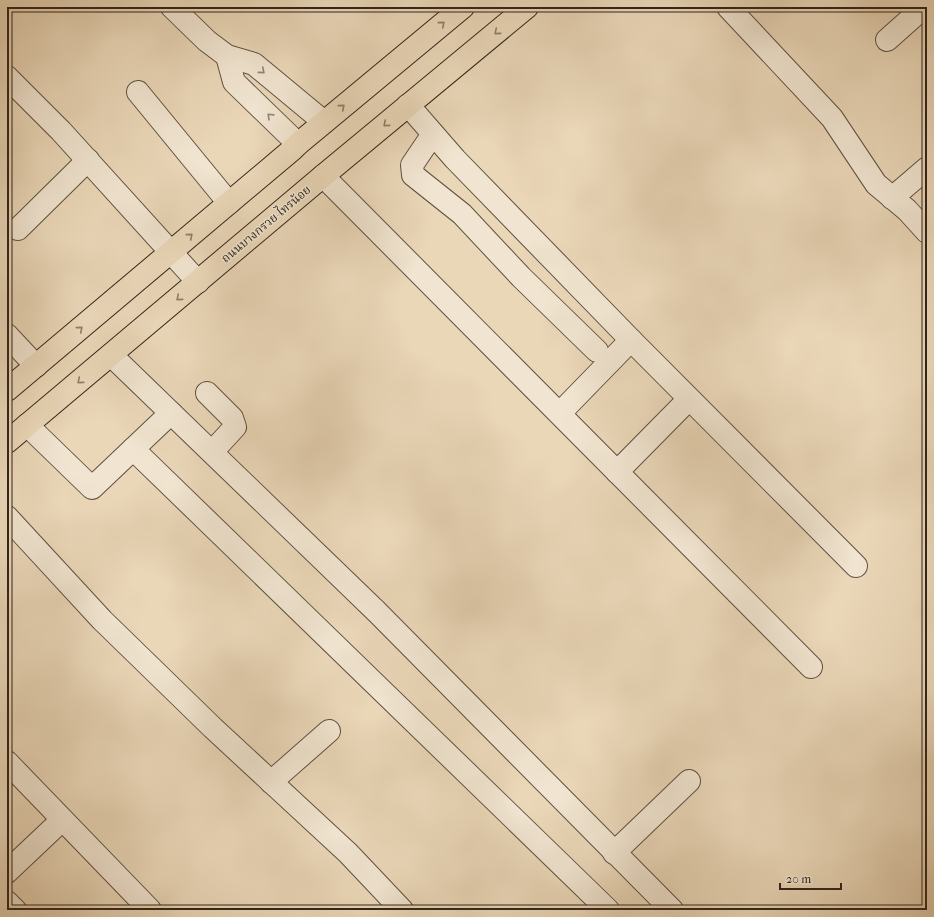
<svg xmlns="http://www.w3.org/2000/svg" width="934" height="917" font-family="'IM FELL French Canon','Noto Serif Thai',serif">
<style>
.lines{fill:none;stroke-linecap:round;stroke-linejoin:round}
.minor-casing{stroke:#5f5142;stroke-width:24}
.major-casing{stroke:#31241b;stroke-width:24}
.minor{stroke:#f1e5d1;stroke-width:22}
.major{stroke:#ead7b8;stroke-width:22}
.oneway{stroke:#8e7e6a}
.oneway2{stroke:#918476}
.labels{text-anchor:middle;stroke-width:3;stroke-linejoin:round;paint-order:stroke}
.street-label{font-size:12px;fill:#31241b;stroke:#f1e5d1}
</style>
<rect width="100%" height="100%" fill="#ead7b8"/>
<filter id="stains"><feTurbulence type="fractalNoise" baseFrequency=".005" numOctaves="4"/><feColorMatrix values="0 0 0 0 .2 0 0 0 0 .09 0 0 0 0 .02 0 0 0 .5 -.17"/></filter>
<radialGradient id="worn" r=".72"><stop offset=".6" stop-color="#630" stop-opacity="0"/><stop offset="1" stop-color="#630" stop-opacity=".3"/></radialGradient>
<g class="lines">
<defs>
<g id="minor">
<path d="M172 7 207 41 227 56 254 64 324 122"/>
<path d="M728 7 832 118 876 184 907 210 927 232"/>
<path d="M887 40 924 7"/>
<path d="M227 56 234 82 298 144"/>
<path d="M7 77 61 131 198 282"/>
<path d="M138 92 229 203"/>
<path d="M408 105 455 159 631 340 856 566"/>
<path d="M433 134 412 165 413 175 462 214 521 277 597 351"/>
<path d="M323 176 811 667"/>
<path d="M892 198 927 168"/>
<path d="M18 229 88 160"/>
<path d="M7 335 36 366"/>
<path d="M111 355 377 612 672 910"/>
<path d="M207 393 232 418 235 427 212 452"/>
<path d="M560 413 631 340"/>
<path d="M27 425 92 488 171 413"/>
<path d="M133 449 608 910"/>
<path d="M617 472 689 399"/>
<path d="M7 517 102 620 213 728 348 853 402 910"/>
<path d="M7 762 150 910"/>
<path d="M271 782 329 731"/>
<path d="M614 853 689 781"/>
<path d="M7 872 62 820"/>
<path d="M7 902 15 910"/>
</g>
<g id="major">
<path d="M7 390 293 149 298 144 463 7"/>
<path d="M7 442 323 176 527 7"/>
</g>
</defs>
<!-- minor casing -->
<use href="#minor" class="minor-casing"/>
<!-- major casing -->
<use href="#major" class="major-casing"/>
<!-- minor -->
<use href="#minor" class="minor"/>
<!-- major -->
<use href="#major" class="major"/>
</g>
<!-- one-way arrows -->
<defs><path id="oneway-chevron" d="M-2-3.5L2.5 0L-2 3.5" fill="none" stroke-width="1.6" stroke-linecap="round" stroke-linejoin="round"/></defs>
<g class="oneway">
<use href="#oneway-chevron" transform="translate(442 24) rotate(-40)"/>
<use href="#oneway-chevron" transform="translate(497 32) rotate(140)"/>
<use href="#oneway-chevron" transform="translate(342 107) rotate(-40)"/>
<use href="#oneway-chevron" transform="translate(386 124) rotate(140)"/>
<use href="#oneway-chevron" transform="translate(190 236) rotate(-40)"/>
<use href="#oneway-chevron" transform="translate(179 298) rotate(140)"/>
<use href="#oneway-chevron" transform="translate(80 329) rotate(-40)"/>
<use href="#oneway-chevron" transform="translate(80 381) rotate(140)"/>
</g>
<g class="oneway2">
<use href="#oneway-chevron" transform="translate(262 71) rotate(40)"/>
<use href="#oneway-chevron" transform="translate(270 116) rotate(-136)"/>
</g>
<g class="labels">
<!-- street labels -->
<g class="street-label">
<text transform="translate(266 224) rotate(-40)" y="4">ถนนบางกรวย-ไทรน้อย</text>
</g>
</g>
<!-- margin -->
<rect width="934" height="917" fill="none" stroke="#ead7b8" stroke-width="24"/>
<rect x="8" y="8" width="918" height="901" fill="none" stroke="#31241b" stroke-width="2"/>
<rect x="12" y="12" width="910" height="893" fill="none" stroke="#31241b"/>
<!-- scale -->
<path d="M780 883v6h61v-6" fill="none" stroke="#31241b" stroke-width="2"/>
<text x="786" y="883" font-size="12" fill="#31241b" stroke="#f1e5d1" stroke-width="3" paint-order="stroke">20 m</text>
<rect width="100%" height="100%" filter="url(#stains)"/>
<rect width="100%" height="100%" fill="url(#worn)"/>
</svg>
